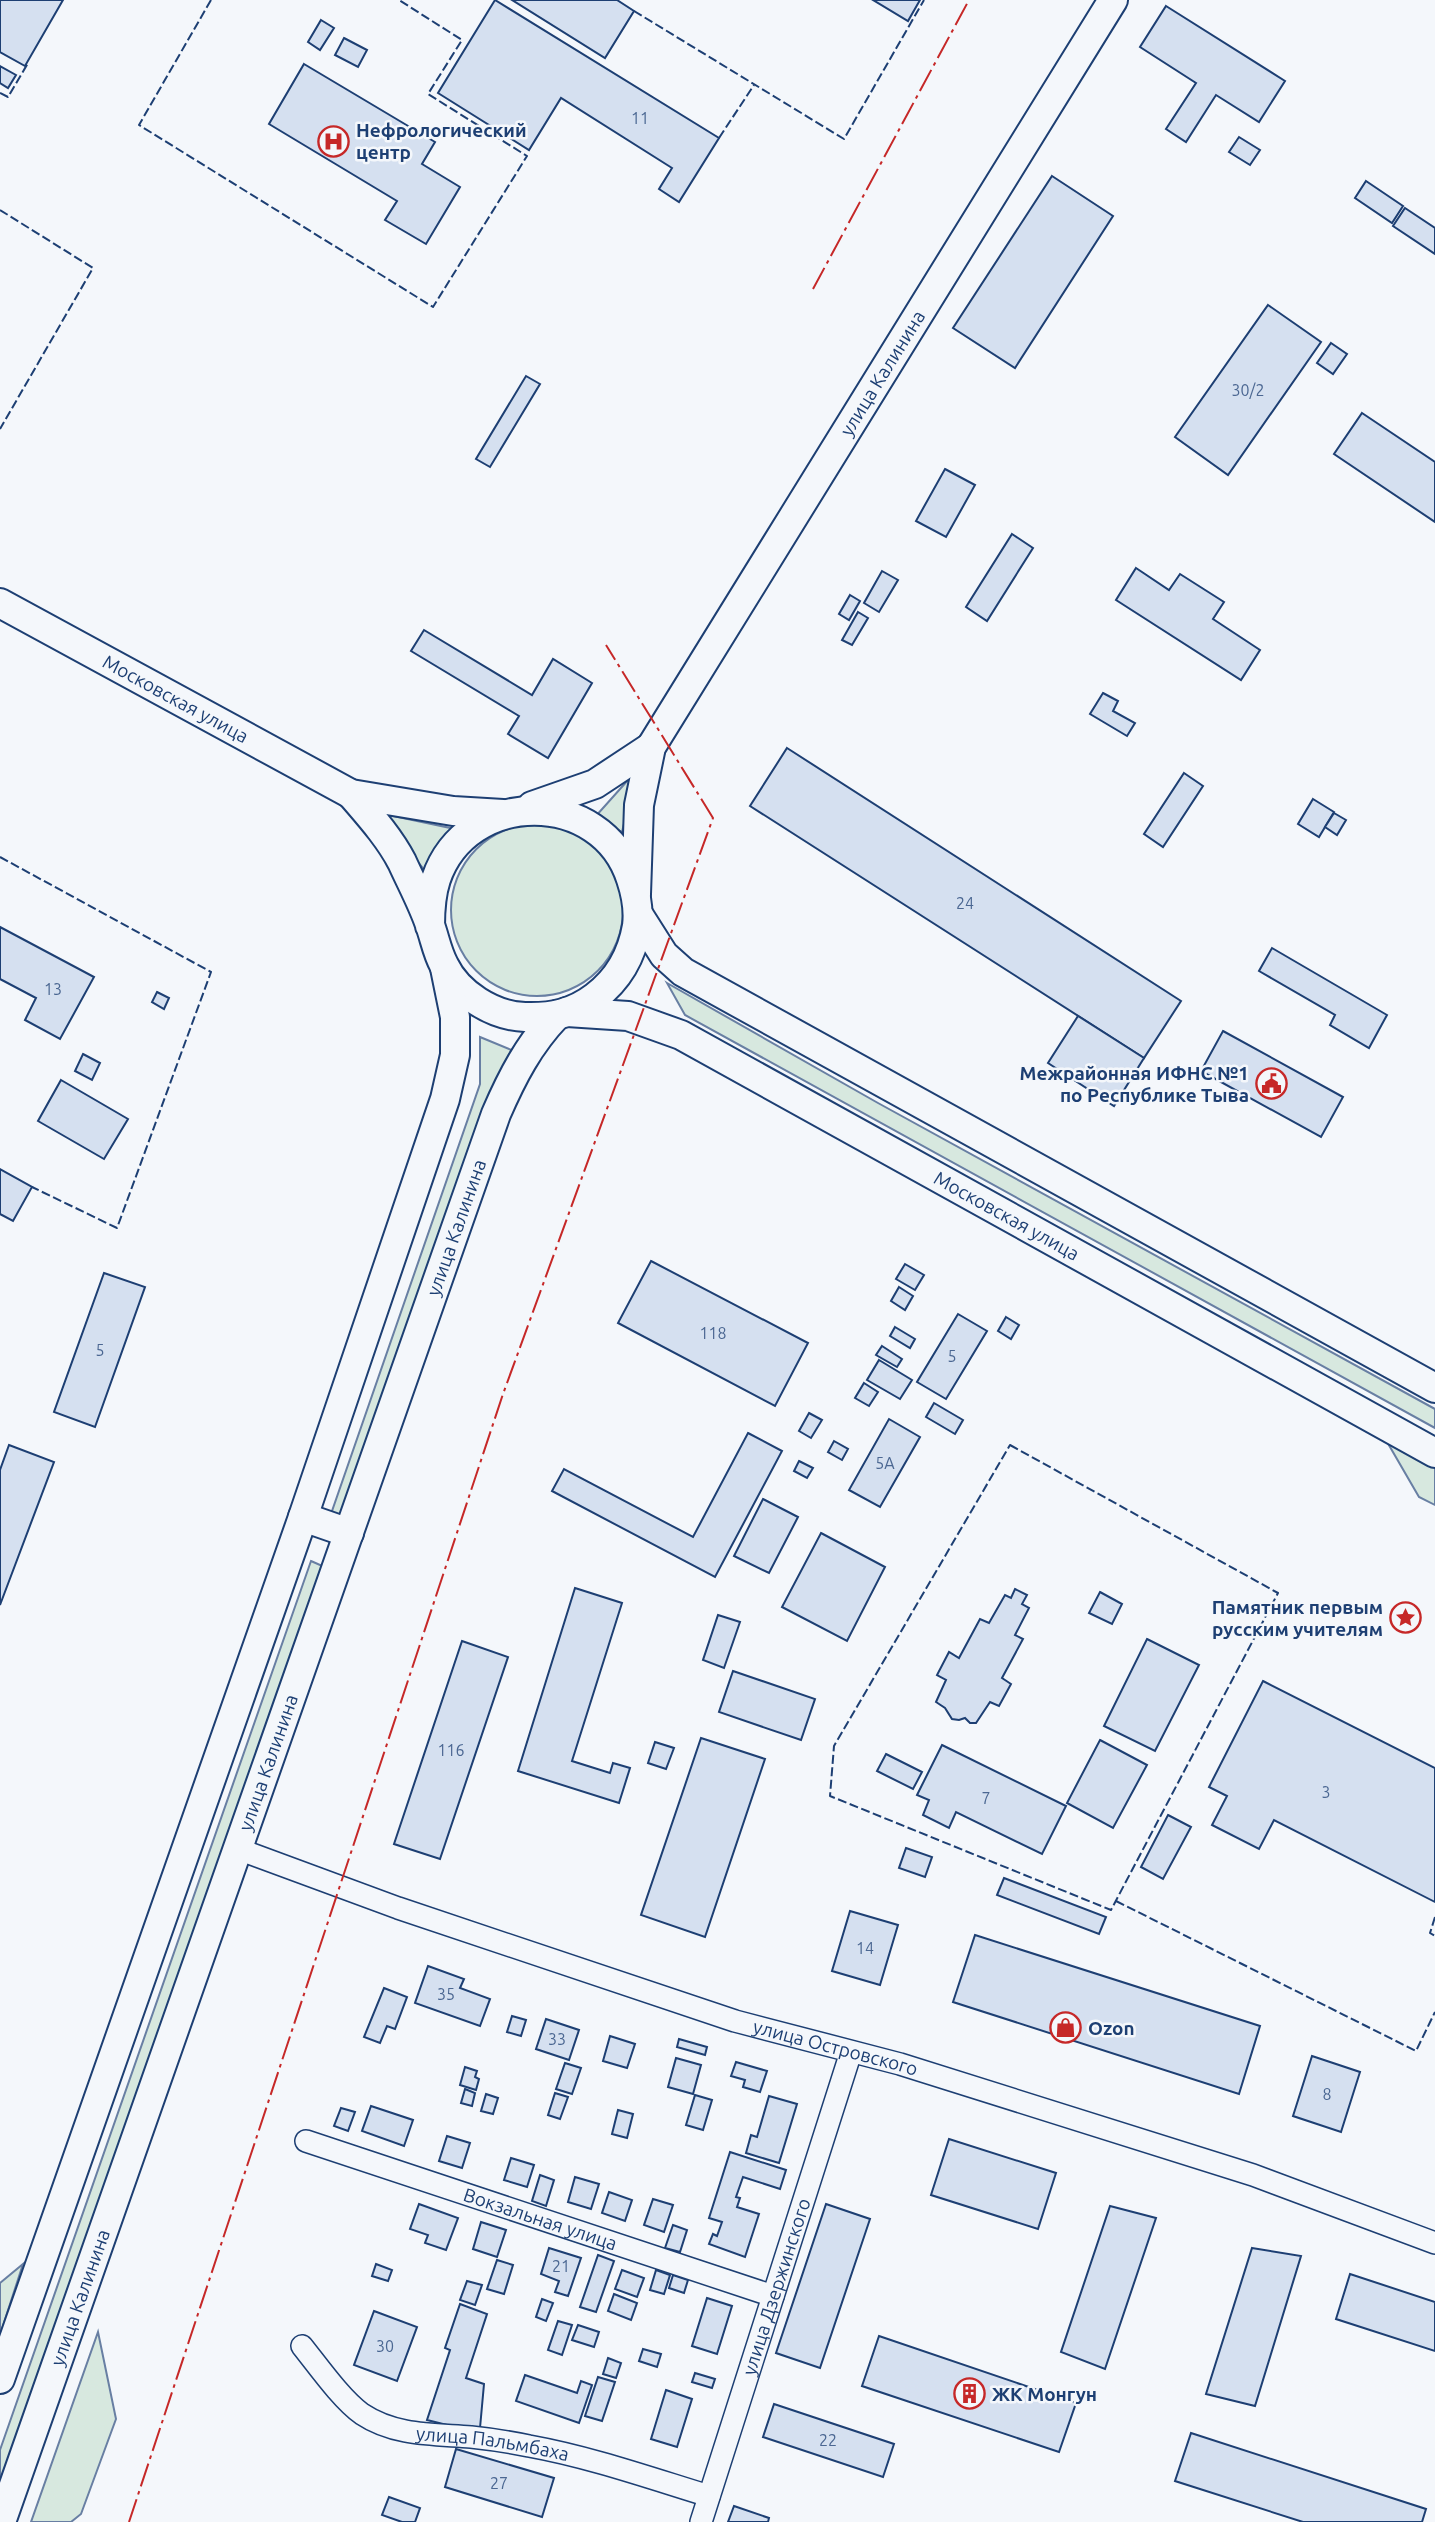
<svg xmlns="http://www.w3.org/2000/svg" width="1435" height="2522" font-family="Ubuntu,sans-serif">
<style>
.green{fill:#d7e8df;stroke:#687fa3;stroke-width:2}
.building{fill:#d5e0f0;stroke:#1d3f73;stroke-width:2}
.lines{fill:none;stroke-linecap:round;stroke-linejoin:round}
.street-casing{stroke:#1d3f73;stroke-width:24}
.secondary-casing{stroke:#1d3f73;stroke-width:32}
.street{stroke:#f4f7fb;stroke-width:21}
.secondary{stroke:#f4f7fb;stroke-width:28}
.fence{stroke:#1d3f73;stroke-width:2;stroke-dasharray:9 3.5;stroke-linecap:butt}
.power{stroke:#c62828;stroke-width:2;stroke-dasharray:24 5 3.5 5;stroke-linecap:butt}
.labels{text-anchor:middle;stroke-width:5;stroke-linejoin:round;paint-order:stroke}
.number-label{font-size:16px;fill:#4b6792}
.poi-label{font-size:19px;font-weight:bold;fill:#1d3f73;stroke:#f4f7fb;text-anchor:start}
.street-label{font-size:19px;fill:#1d3f73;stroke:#f4f7fb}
</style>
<rect width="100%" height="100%" fill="#f4f7fb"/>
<!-- green -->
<g class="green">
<path d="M637 770 622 832 595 817Z"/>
<path d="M379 813 455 829 426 872Z"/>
<circle cx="537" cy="910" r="86"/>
<path d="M667 983 878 1103 1435 1409V1428L685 1015Z"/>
<path d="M480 1037 521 1054 343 1519 331 1514 480 1084Z"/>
<path d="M1386 1440 1435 1467V1505L1419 1497Z"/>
<path d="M311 1561 327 1568 0 2501V2450Z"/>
<path d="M23 2264 0 2335V2283Z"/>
<path d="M98 2332 116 2419 81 2514 71 2522H31Z"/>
</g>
<!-- building -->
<g class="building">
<path d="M0 0H63L25 66 0 52Z"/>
<path d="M495 0 719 138 679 202 659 189 672 168 561 98 529 150 438 93Z"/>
<path d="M512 0H617L634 11 605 58Z"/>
<path d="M873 0H920L908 21Z"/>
<path d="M1166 6 1285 81 1259 122 1216 95 1186 142 1166 129 1196 83 1140 47Z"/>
<path d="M321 20 334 28 320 50 308 42Z"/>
<path d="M344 38 367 50 358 67 335 55Z"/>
<path d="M304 64 435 142 422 164 460 187 426 244 385 220 397 201 269 124Z"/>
<path d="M0 66 16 75 8 88 0 83Z"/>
<path d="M1239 137 1260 150 1250 165 1229 152Z"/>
<path d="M1052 176 1113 216 1015 368 953 328Z"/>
<path d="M1366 181 1403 206 1392 223 1355 198Z"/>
<path d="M1405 208 1435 228V254L1393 226Z"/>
<path d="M1268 305 1321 342 1228 475 1175 437Z"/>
<path d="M1331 343 1347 354 1333 374 1317 363Z"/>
<path d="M526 376 540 384 490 467 476 459Z"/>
<path d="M1362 413 1435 462V522L1334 454Z"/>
<path d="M945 469 975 485 946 537 916 521Z"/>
<path d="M1012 534 1033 548 987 621 966 607Z"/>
<path d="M1136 568 1169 590 1180 574 1224 602 1213 619 1260 650 1241 680 1116 600Z"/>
<path d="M882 571 898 580 879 612 864 603Z"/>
<path d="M850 595 860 601 849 620 839 614Z"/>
<path d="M858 612 868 618 852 645 842 640Z"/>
<path d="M424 630 532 695 553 659 592 683 548 758 508 734 519 716 411 651Z"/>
<path d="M1103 693 1118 701 1113 711 1135 723 1127 736 1090 714Z"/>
<path d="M787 748 1181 1001 1144 1058 750 806Z"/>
<path d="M1184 773 1203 786 1163 847 1144 834Z"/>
<path d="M1313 799 1334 812 1319 837 1298 824Z"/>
<path d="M1334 813 1346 820 1337 835 1325 827Z"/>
<path d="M0 927 94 977 60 1039 25 1020 36 998 0 979Z"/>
<path d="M1272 948 1387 1015 1369 1048 1330 1025 1335 1015 1259 971Z"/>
<path d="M157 992 169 998 164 1009 152 1002Z"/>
<path d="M1078 1016 1144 1058 1114 1106 1048 1063Z"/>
<path d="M1223 1031 1343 1097 1321 1137 1201 1071Z"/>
<path d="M83 1054 100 1063 92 1080 75 1071Z"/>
<path d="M61 1080 128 1119 104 1159 38 1121Z"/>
<path d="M0 1169 32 1187 13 1221 0 1214Z"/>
<path d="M651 1261 808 1343 775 1406 618 1323Z"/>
<path d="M905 1264 924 1275 915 1290 896 1279Z"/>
<path d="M104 1273 145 1287 95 1427 54 1412Z"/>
<path d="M899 1287 913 1296 905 1310 891 1301Z"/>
<path d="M958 1314 987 1331 946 1399 917 1382Z"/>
<path d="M1006 1317 1019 1325 1011 1339 998 1331Z"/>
<path d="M895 1327 915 1339 910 1348 890 1336Z"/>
<path d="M882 1346 902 1359 897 1367 876 1355Z"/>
<path d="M879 1360 912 1380 900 1399 867 1380Z"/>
<path d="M864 1383 878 1392 869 1406 855 1398Z"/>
<path d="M934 1403 963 1420 955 1434 926 1417Z"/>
<path d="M809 1413 822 1420 811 1438 799 1431Z"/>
<path d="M889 1419 920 1437 880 1507 849 1490Z"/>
<path d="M748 1433 782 1451 715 1577 552 1491 564 1469 693 1537Z"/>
<path d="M834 1441 848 1449 842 1460 828 1452Z"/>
<path d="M9 1445 54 1462 0 1605V1470Z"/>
<path d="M799 1461 813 1468 807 1478 794 1471Z"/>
<path d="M763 1499 798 1517 769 1573 734 1556Z"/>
<path d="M821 1533 885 1567 847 1641 782 1607Z"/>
<path d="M575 1588 622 1603 572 1761 610 1773 613 1763 630 1768 619 1803 518 1771Z"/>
<path d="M1015 1589 1027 1595 1022 1604 1029 1608 1015 1635 1023 1639 1002 1678 1011 1684 999 1706 990 1702 976 1723H970L965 1718 959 1720 952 1719 945 1708 936 1702 946 1680 937 1675 949 1652 959 1658 980 1619 989 1623 1005 1595 1011 1598Z"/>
<path d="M1100 1592 1122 1604 1112 1624 1089 1613Z"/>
<path d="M718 1615 740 1622 724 1668 703 1660Z"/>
<path d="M1147 1639 1199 1665 1155 1751 1104 1726Z"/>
<path d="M462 1641 508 1657 440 1859 394 1844Z"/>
<path d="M733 1671 815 1699 801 1740 719 1712Z"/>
<path d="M1263 1681 1435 1768V1902L1274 1820 1259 1849 1212 1825 1227 1796 1209 1787Z"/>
<path d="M701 1738 765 1759 705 1937 641 1915Z"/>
<path d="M1100 1740 1147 1765 1113 1828 1067 1803Z"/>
<path d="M655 1742 674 1748 666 1769 648 1763Z"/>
<path d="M942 1745 1066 1806 1042 1854 956 1812 949 1828 923 1815 929 1800 917 1795Z"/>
<path d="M886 1754 922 1772 913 1789 877 1771Z"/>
<path d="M1168 1815 1191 1827 1163 1879 1141 1867Z"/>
<path d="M906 1848 932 1857 925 1877 899 1868Z"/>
<path d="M1004 1878 1106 1917 1099 1934 997 1895Z"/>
<path d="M850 1911 898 1925 880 1985 832 1971Z"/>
<path d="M975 1935 1260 2026 1239 2094 953 2002Z"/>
<path d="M428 1966 464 1979 460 1988 490 1999 480 2026 415 2003Z"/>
<path d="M384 1988 407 1997 395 2029 387 2026 380 2043 364 2037Z"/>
<path d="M512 2016 526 2020 521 2036 507 2032Z"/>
<path d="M546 2019 579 2030 569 2060 536 2049Z"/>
<path d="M610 2036 635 2044 627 2068 603 2061Z"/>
<path d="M679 2039 707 2047 705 2055 677 2047Z"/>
<path d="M1312 2056 1360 2072 1341 2132 1293 2116Z"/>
<path d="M676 2058 701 2065 693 2094 668 2087Z"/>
<path d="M736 2062 767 2071 760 2092 743 2087 745 2080 731 2076Z"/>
<path d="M565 2063 581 2068 572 2094 556 2089Z"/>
<path d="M465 2067 477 2071 475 2077 479 2079 476 2090 460 2085Z"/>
<path d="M465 2089 475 2093 472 2106 461 2103Z"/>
<path d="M555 2093 568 2097 560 2119 548 2115Z"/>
<path d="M486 2094 498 2098 493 2114 481 2111Z"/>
<path d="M695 2095 712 2100 703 2130 686 2125Z"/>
<path d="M769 2096 797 2104 779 2163 746 2153 751 2135 757 2137Z"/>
<path d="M371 2106 413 2120 404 2146 362 2131Z"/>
<path d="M341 2108 355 2112 348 2131 334 2126Z"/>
<path d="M618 2110 633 2114 627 2138 612 2134Z"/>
<path d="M447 2136 470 2143 462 2168 439 2161Z"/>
<path d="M949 2139 1056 2173 1038 2229 931 2195Z"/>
<path d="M730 2152 786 2170 780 2189 743 2177 736 2197 740 2198 737 2207 759 2214 745 2257 709 2244 713 2234 717 2236 722 2222 709 2218Z"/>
<path d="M511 2158 534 2165 527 2187 504 2180Z"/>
<path d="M540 2175 554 2180 546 2206 532 2201Z"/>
<path d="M575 2177 599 2184 591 2209 568 2202Z"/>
<path d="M609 2192 632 2200 625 2221 602 2213Z"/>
<path d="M653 2199 673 2205 664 2232 644 2225Z"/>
<path d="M419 2204 458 2218 446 2250 425 2243 428 2235 410 2229Z"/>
<path d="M826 2204 870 2219 820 2368 776 2353Z"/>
<path d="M1110 2206 1156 2218 1105 2369 1061 2352Z"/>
<path d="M481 2222 506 2230 497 2257 473 2249Z"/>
<path d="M673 2225 687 2230 680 2252 665 2248Z"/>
<path d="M549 2248 581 2258 568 2296 555 2292 559 2281 541 2274Z"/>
<path d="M1252 2248 1301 2256 1255 2406 1206 2394Z"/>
<path d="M598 2255 614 2261 596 2312 580 2307Z"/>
<path d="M497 2260 513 2265 504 2294 487 2289Z"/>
<path d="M376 2264 392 2270 388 2281 372 2276Z"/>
<path d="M622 2270 644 2278 637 2297 615 2289Z"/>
<path d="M656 2270 670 2275 664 2294 650 2290Z"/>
<path d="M1350 2274 1435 2302V2351L1336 2319Z"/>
<path d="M673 2275 688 2280 684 2293 669 2288Z"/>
<path d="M467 2281 482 2285 475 2305 460 2300Z"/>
<path d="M614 2294 637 2303 631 2320 608 2311Z"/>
<path d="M707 2298 732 2306 717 2354 692 2346Z"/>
<path d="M542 2299 553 2303 546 2321 536 2317Z"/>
<path d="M460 2304 487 2314 466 2378 484 2384 480 2428 451 2426 427 2420 450 2350 445 2348Z"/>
<path d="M374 2311 417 2327 397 2381 354 2365Z"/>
<path d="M558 2321 572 2325 562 2355 548 2350Z"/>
<path d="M578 2325 599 2332 594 2347 572 2340Z"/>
<path d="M879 2336 1076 2403 1059 2452 862 2386Z"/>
<path d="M643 2349 661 2354 657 2367 639 2361Z"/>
<path d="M608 2358 621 2363 616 2378 603 2374Z"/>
<path d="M695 2373 715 2379 712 2388 692 2382Z"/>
<path d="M525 2375 577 2393 581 2381 592 2385 579 2423 516 2401Z"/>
<path d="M598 2377 615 2382 602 2421 585 2416Z"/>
<path d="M666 2390 692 2399 677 2447 651 2439Z"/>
<path d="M774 2404 894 2444 883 2477 763 2437Z"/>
<path d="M1191 2433 1426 2509 1422 2522H1303L1175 2481Z"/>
<path d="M456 2449 554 2478 542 2517 445 2487Z"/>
<path d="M389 2497 420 2508 415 2522H402L382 2515Z"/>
<path d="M734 2506 769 2518 768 2522H728Z"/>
</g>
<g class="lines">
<defs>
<g id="street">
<path id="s1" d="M238 1849 398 1908 735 2021 900 2064 1253 2175 1435 2243"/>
<path id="s2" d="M306 2141 773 2296"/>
<path id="s3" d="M302 2346C318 2366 342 2400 362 2414 395 2436 434 2434 471 2437 490 2439 510 2442 529 2446 590 2457 650 2478 709 2496"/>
<path id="s4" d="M701 2522 851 2052"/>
</g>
<g id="secondary">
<path id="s5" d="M0 603 351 794 453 811 503 814"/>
<path d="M351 794C369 815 389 837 402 862 411 882 423 904 430 925 435 939 437 952 444 965 458 994 493 1016 525 1017 552 1018 574 1013 595 997 619 979 632 955 637 926 639 910 636 894 631 879 602 788 467 788 436 879 431 894 430 910 430 926"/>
<path d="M532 806 595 784 651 747"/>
<path id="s6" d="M636 894 639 805 651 747 1113 0"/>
<path d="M638 914 664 955 683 972 1435 1388"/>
<path id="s7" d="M567 1012 628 1016 681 1035 1435 1453"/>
<path d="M303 1517 349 1533"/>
<path d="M0 2379 303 1517 445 1099 455 1055V1017L445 968"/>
<path id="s8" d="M1 2522 496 1114C512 1077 529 1044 557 1015"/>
</g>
</defs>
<!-- street casing -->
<use href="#street" class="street-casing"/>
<!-- secondary casing -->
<use href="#secondary" class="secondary-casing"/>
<!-- street -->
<use href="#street" class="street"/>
<!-- secondary -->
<use href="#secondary" class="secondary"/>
<!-- fence -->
<g class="fence">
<path d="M211 0 139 125 433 307 527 156 428 94 462 40 399 0"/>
<path d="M634 11 844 139 924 0"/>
<path d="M0 93 8 97 28 63"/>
<path d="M719 138 754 85"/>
<path d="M0 210 93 268 0 429"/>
<path d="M0 857 211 972 117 1228 32 1187"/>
<path d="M1010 1445 1278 1593 1111 1910 830 1796 834 1746Z"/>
<path d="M1116 1901 1416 2051 1435 2012"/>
<path d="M1435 1917 1430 1933 1435 1936"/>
</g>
<!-- power -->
<g class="power">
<path d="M813 289 969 0"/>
<path d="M129 2522 503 1394 713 818 606 645"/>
</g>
</g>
<!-- icons -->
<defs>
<symbol id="hospital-ring" viewBox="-11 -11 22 22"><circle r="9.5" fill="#f4f7fb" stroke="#c62828" stroke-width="1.5"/><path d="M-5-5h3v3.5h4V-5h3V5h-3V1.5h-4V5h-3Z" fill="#c62828"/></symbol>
<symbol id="civic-ring" viewBox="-11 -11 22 22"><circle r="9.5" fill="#f4f7fb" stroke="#c62828" stroke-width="1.5"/><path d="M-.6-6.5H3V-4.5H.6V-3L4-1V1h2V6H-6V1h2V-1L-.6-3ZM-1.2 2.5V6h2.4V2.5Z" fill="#c62828"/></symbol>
<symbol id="sight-ring" viewBox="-11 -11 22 22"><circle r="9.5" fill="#f4f7fb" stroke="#c62828" stroke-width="1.5"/><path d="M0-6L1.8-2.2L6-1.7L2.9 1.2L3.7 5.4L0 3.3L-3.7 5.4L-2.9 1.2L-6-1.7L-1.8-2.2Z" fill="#c62828"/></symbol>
<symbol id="shop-ring" viewBox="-11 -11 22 22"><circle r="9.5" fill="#f4f7fb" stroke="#c62828" stroke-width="1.5"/><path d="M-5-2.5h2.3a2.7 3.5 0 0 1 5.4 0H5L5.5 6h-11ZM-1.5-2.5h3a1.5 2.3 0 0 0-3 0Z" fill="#c62828"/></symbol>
<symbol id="building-ring" viewBox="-11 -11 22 22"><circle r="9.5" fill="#f4f7fb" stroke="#c62828" stroke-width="1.5"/><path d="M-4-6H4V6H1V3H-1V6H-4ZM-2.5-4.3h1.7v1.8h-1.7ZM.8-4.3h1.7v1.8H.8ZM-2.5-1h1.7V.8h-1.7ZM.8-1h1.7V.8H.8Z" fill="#c62828"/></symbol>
</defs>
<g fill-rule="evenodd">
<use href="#hospital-ring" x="316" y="124" width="35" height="35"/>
<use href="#civic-ring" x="1254" y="1066" width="35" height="35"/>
<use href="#sight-ring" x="1388" y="1600" width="35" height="35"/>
<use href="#shop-ring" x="1048" y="2010" width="35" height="35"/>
<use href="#building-ring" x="952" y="2376" width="35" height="35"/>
</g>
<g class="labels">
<!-- number labels -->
<g class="number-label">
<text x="640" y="124">11</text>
<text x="1248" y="396">30/2</text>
<text x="965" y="909">24</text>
<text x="53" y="995">13</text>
<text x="713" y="1339">118</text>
<text x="100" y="1356">5</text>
<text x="952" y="1362">5</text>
<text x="885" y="1469">5А</text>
<text x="451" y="1756">116</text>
<text x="1326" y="1798">3</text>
<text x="986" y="1804">7</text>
<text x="865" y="1954">14</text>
<text x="446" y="2000">35</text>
<text x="557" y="2045">33</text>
<text x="1327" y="2100">8</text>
<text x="561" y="2272">21</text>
<text x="385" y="2352">30</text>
<text x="828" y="2446">22</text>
<text x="499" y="2489">27</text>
</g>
<!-- poi labels -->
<g class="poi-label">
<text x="356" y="137">Нефрологический<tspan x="356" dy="22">центр</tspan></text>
<text x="1249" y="1080" text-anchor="end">Межрайонная ИФНС №1<tspan x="1249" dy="22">по Республике Тыва</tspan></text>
<text x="1383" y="1614" text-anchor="end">Памятник первым<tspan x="1383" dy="22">русским учителям</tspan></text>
<text x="1088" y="2035">Ozon</text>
<text x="992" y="2401">ЖК Монгун</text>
</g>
<!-- street labels -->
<g class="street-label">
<text dy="7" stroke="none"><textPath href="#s6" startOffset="588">улица Калинина</textPath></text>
<text dy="7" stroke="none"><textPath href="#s5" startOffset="200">Московская улица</textPath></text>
<text dy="7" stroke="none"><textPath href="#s7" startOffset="490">Московская улица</textPath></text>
<text dy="7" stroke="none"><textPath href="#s8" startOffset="1372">улица Калинина</textPath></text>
<text dy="7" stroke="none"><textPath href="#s8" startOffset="805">улица Калинина</textPath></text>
<text dy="7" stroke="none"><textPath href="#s1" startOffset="630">улица Островского</textPath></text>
<text dy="7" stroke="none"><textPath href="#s2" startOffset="247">Вокзальная улица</textPath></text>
<text dy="7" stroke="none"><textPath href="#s4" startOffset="247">улица Дзержинского</textPath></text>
<text dy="7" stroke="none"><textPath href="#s8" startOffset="238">улица Калинина</textPath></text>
<text dy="7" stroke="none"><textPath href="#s3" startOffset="226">улица Пальмбаха</textPath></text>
</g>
</g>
</svg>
